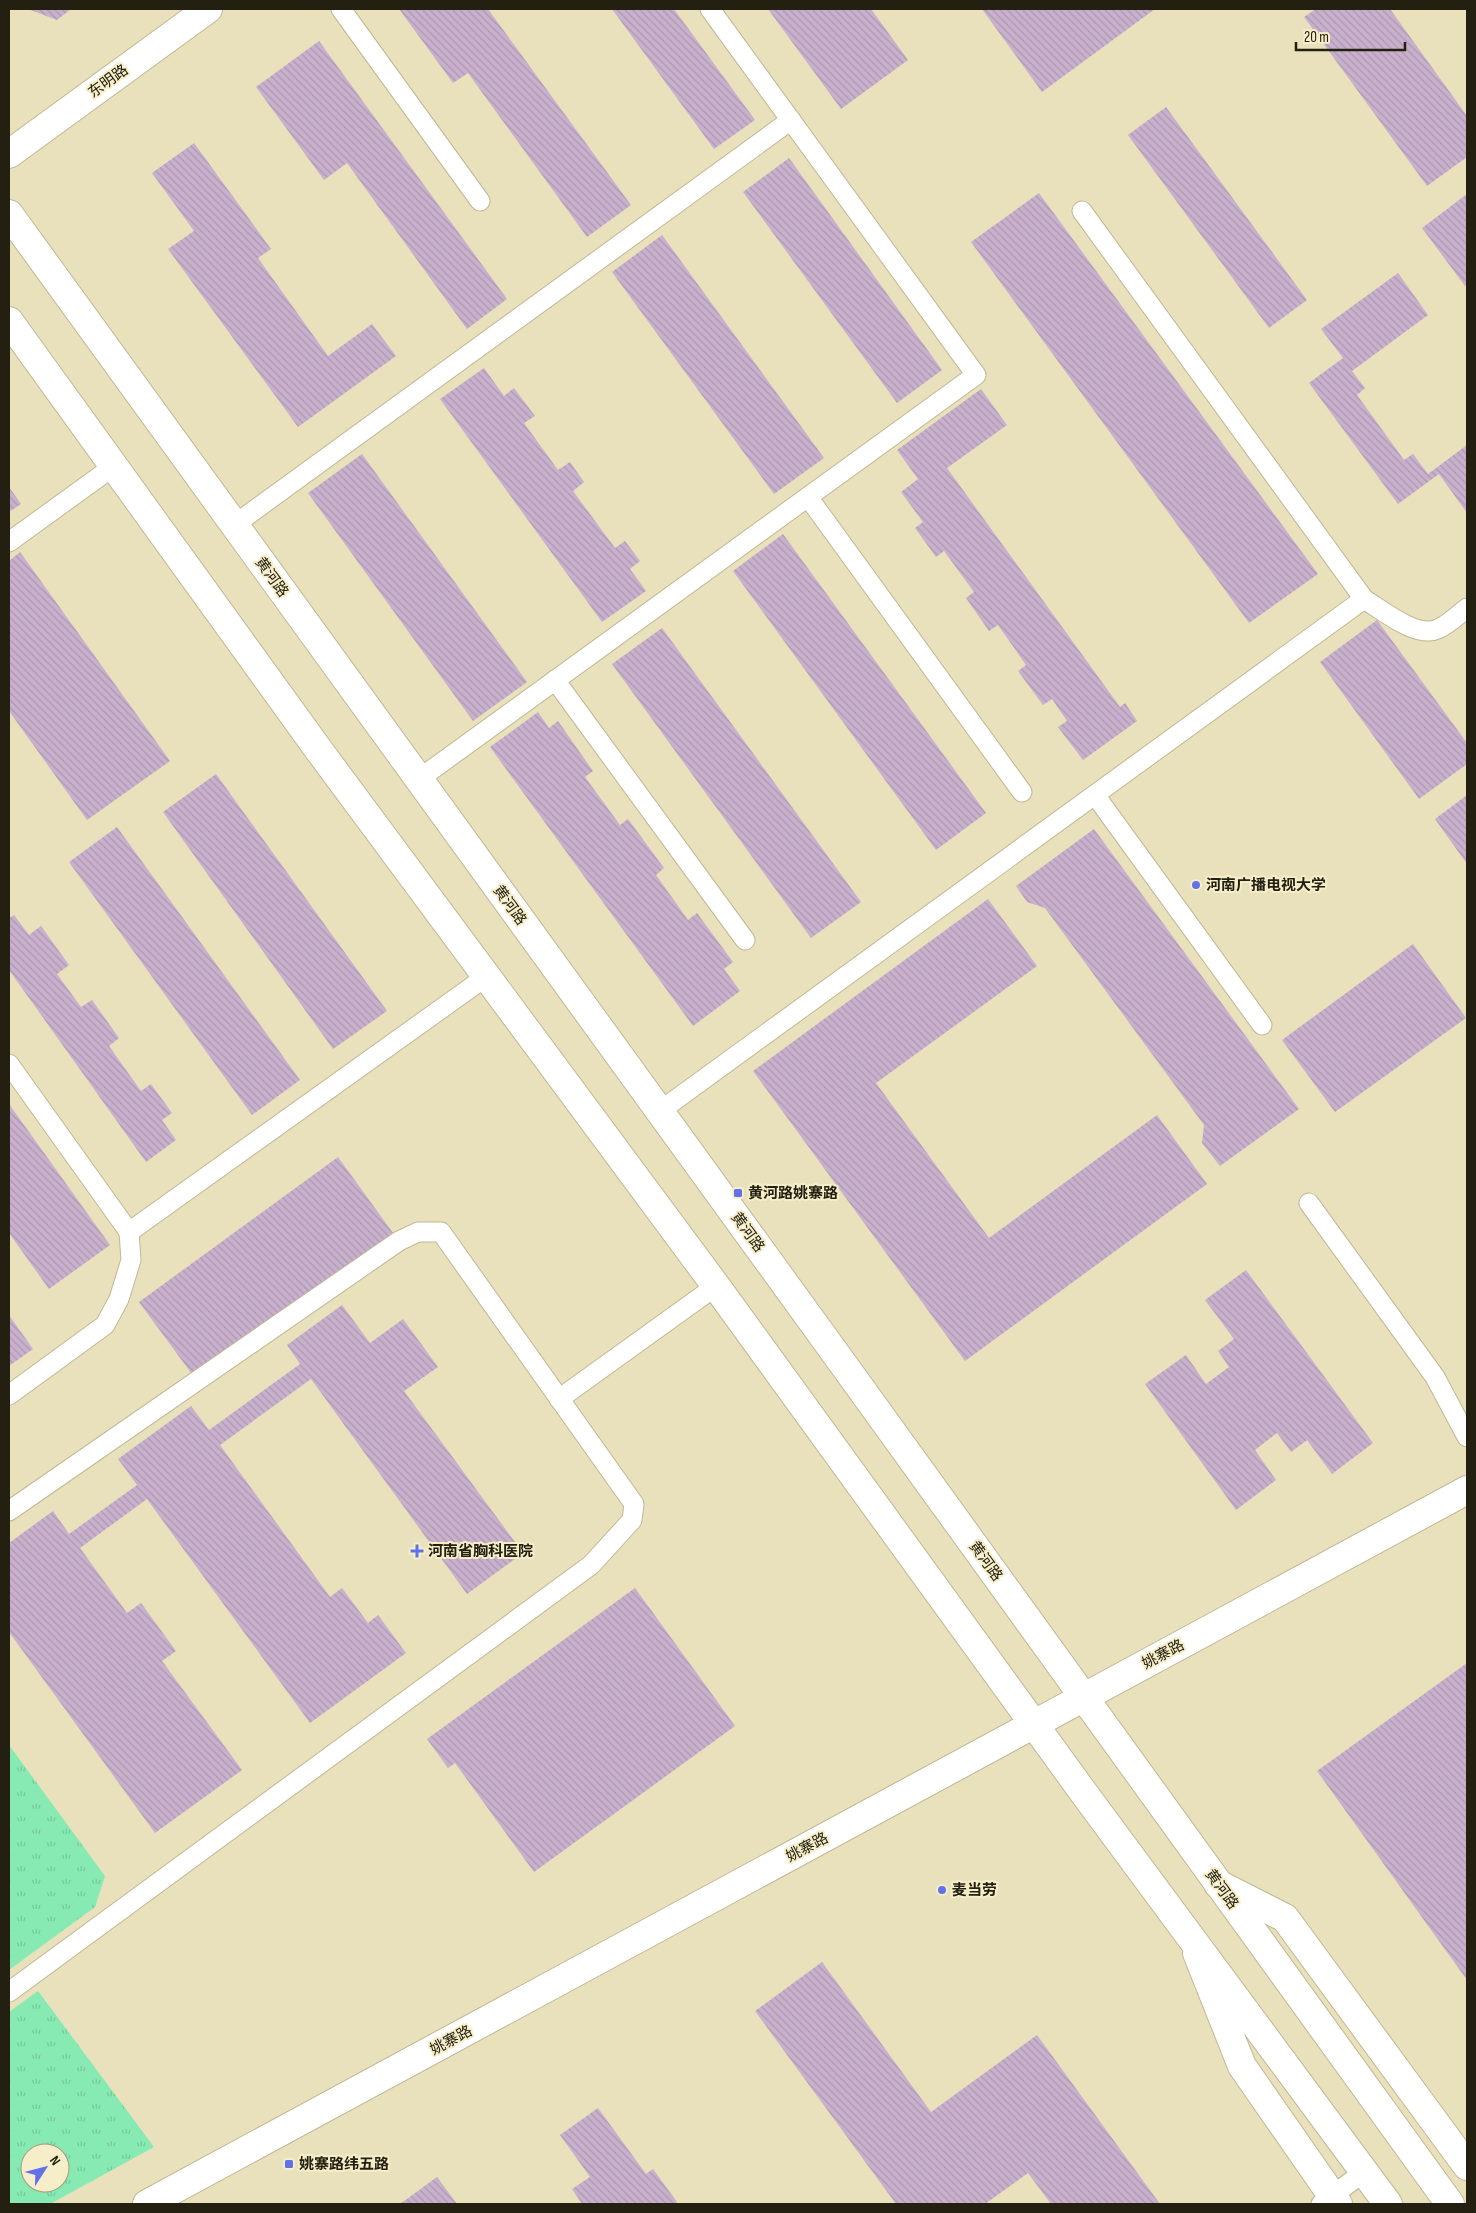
<svg xmlns="http://www.w3.org/2000/svg" width="1476" height="2213" font-family="'Sofia Sans Condensed','Noto Sans SC',sans-serif">
<style>
.grass{fill:url(#grass-tufts);fill-rule:evenodd}
.building{fill:url(#building-back-hatch)}
.lines{fill:none;stroke-linecap:round;stroke-linejoin:round}
.lane-casing{stroke:#c0b794;stroke-width:21}
.street-casing{stroke:#c0b794;stroke-width:30}
.secondary-casing{stroke:#c0b794;stroke-width:30}
.lane{stroke:#fff;stroke-width:19}
.street{stroke:#fff;stroke-width:28}
.secondary{stroke:#fff;stroke-width:28}
.poi-dot{fill:#6271e9;stroke:#f6edc9;stroke-width:2}
.labels{text-anchor:middle;stroke-width:4;stroke-linejoin:round;paint-order:stroke}
.street-label{font-size:15px;fill:#232012;stroke:#f6edc9}
.poi-label{font-size:15px;font-weight:bold;fill:#232012;stroke:#f6edc9;text-anchor:start}
</style>
<defs>
<pattern id="grass-tufts" width="24" height="20" patternUnits="userSpaceOnUse" patternTransform="scale(1.25)"><rect width="24" height="20" fill="#87eab3"/><path d="M3 7l-1-3M5 7V3M7 7l1-3M15 17l-1-3M17 17v-4M19 17l1-3" fill="none" stroke="#74c899"/></pattern>
<pattern id="building-back-hatch" width="6" height="6" patternUnits="userSpaceOnUse" patternTransform="scale(1.25)"><rect width="6" height="6" fill="#c9b1ce"/><path d="M-1 5l2 2M0 0l6 6M5-1l2 2" fill="none" stroke="#ac98b0"/></pattern>
</defs>
<rect width="100%" height="100%" fill="#e9e0bc"/>
<!-- grass -->
<g class="grass">
<path d="M9 1745 105 1876 95 1907 9 1970Z"/>
<path d="M38 1991 154 2147 50 2204H9V2012ZM30 2153H60V2183H30Z"/>
</g>
<!-- building -->
<g class="building">
<path d="M28 9H71L57 20Z"/>
<path d="M399 9H488L631 205 587 237 468 73 453 83Z"/>
<path d="M612 9H674L755 120 714 149Z"/>
<path d="M768 9H871L908 60 841 109Z"/>
<path d="M982 9H1155L1042 92Z"/>
<path d="M1316 9H1390L1467 116V157L1427 186 1304 17Z"/>
<path d="M319 41 507 299 467 329 347 163 324 180 256 87Z"/>
<path d="M1166 107 1307 300 1269 328 1128 135Z"/>
<path d="M194 143 271 249 258 258 328 356 372 324 396 356 298 427 168 249 194 231 152 173Z"/>
<path d="M789 158 942 370 897 403 743 192Z"/>
<path d="M1039 193 1318 574 1249 623 971 242Z"/>
<path d="M1467 194V285L1465 286 1422 228Z"/>
<path d="M662 235 824 458 774 494 612 272Z"/>
<path d="M1398 273 1428 315 1352 371 1365 388 1357 395 1404 460 1413 454 1428 474 1467 445V513L1439 474 1398 504 1309 383 1343 358 1321 329Z"/>
<path d="M484 368 504 396 514 388 535 416 524 423 558 470 570 462 584 482 573 491 615 548 625 541 640 561 630 569 646 591 602 622 440 399Z"/>
<path d="M981 389 1007 425 947 468 1120 707 1125 703 1137 721 1083 760 1058 727 1067 721 1052 699 1043 705 1018 671 1026 665 998 625 989 631 966 598 974 592 944 551 936 557 915 528 923 522 901 492 918 479 897 450Z"/>
<path d="M362 454 527 682 473 721 308 493Z"/>
<path d="M9 487 21 504 9 512Z"/>
<path d="M783 534 986 813 936 850 733 571Z"/>
<path d="M20 552 170 761 87 820 9 711V561Z"/>
<path d="M1377 620 1467 743V764L1419 799 1320 662Z"/>
<path d="M662 628 861 902 811 938 612 664Z"/>
<path d="M538 712 549 728 558 721 593 771 585 777 620 825 628 819 664 868 656 875 688 920 697 913 733 962 724 969 740 991 693 1026 490 747Z"/>
<path d="M216 774 387 1011 333 1049 163 812Z"/>
<path d="M1467 795V864L1435 819Z"/>
<path d="M117 827 300 1080 252 1115 69 862Z"/>
<path d="M1094 829 1299 1109 1220 1166 1202 1143 1204 1125 1045 908 1027 902 1016 886Z"/>
<path d="M988 899 1037 966 876 1083 989 1238 1157 1115 1207 1184 965 1361 753 1071Z"/>
<path d="M14 915 29 935 41 926 69 965 57 974 81 1007 92 1000 119 1038 109 1046 141 1091 151 1084 172 1113 162 1120 176 1140 146 1162 9 970V918Z"/>
<path d="M1413 944 1466 1018 1335 1112 1282 1040Z"/>
<path d="M9 1104 110 1245 49 1289 9 1233Z"/>
<path d="M338 1157 393 1233 194 1377 139 1302Z"/>
<path d="M1246 1270 1373 1443 1332 1474 1307 1440 1291 1452 1277 1433 1255 1450 1276 1480 1236 1510 1145 1384 1186 1355 1206 1384 1229 1367 1218 1351 1234 1339 1205 1300Z"/>
<path d="M342 1305 370 1343 403 1319 438 1367 404 1391 523 1553 467 1594 311 1379 220 1445 330 1597 342 1588 368 1623 378 1615 406 1653 310 1723 147 1499 80 1548 127 1613 141 1603 176 1651 162 1661 242 1770 155 1833 9 1632V1543L53 1511 69 1534 137 1485 118 1459 191 1406 209 1430 300 1364 287 1345Z"/>
<path d="M9 1315 33 1349 9 1366Z"/>
<path d="M635 1588 735 1726 534 1872 455 1763 448 1768 427 1739Z"/>
<path d="M1467 1663V1980L1317 1771Z"/>
<path d="M822 1962 931 2112 1037 2035 1160 2204H1051L1028 2173 985 2204H896L755 2011Z"/>
<path d="M598 2108 646 2174 653 2169 677 2202 674 2204H582L572 2189 590 2177 560 2135Z"/>
<path d="M437 2177 457 2204H400Z"/>
</g>
<g class="lines">
<defs>
<g id="lane">
<path d="M341 9 480 201"/>
<path d="M1082 211 1364 599C1382 610 1417 639 1438 629 1449 624 1458 615 1467 608"/>
<path d="M808 497 1022 792"/>
<path d="M234 525 791 120"/>
<path d="M9 542 114 466"/>
<path d="M555 680 745 940"/>
<path d="M419 779 976 375 710 9"/>
<path d="M1095 795 1262 1025"/>
<path d="M9 1064 129 1232 487 976"/>
<path d="M660 1111 1364 599"/>
<path d="M1309 1203 1435 1377 1467 1437"/>
<path d="M9 1395 105 1325 119 1299 131 1260 129 1232"/>
<path d="M559 1399 716 1286"/>
<path d="M9 1511 399 1241 418 1232H441L634 1504 632 1520 591 1565 9 1992"/>
<path d="M1321 2204 1364 2172"/>
</g>
<g id="street">
<path d="M1218 1884 1285 1918 1467 2166"/>
<path d="M1197 1953 1242 2066 1338 2204"/>
<path d="M147 2204 1467 1490"/>
</g>
<g id="secondary">
<path d="M9 154 208 9"/>
<path d="M9 214 838 1357 1450 2204"/>
<path d="M9 321 318 749 716 1286 1086 1796 1388 2204"/>
</g>
</defs>
<!-- lane casing -->
<use href="#lane" class="lane-casing"/>
<!-- street casing -->
<use href="#street" class="street-casing"/>
<!-- secondary casing -->
<use href="#secondary" class="secondary-casing"/>
<!-- lane -->
<use href="#lane" class="lane"/>
<!-- street -->
<use href="#street" class="street"/>
<!-- secondary -->
<use href="#secondary" class="secondary"/>
</g>
<!-- markers -->
<g class="poi-dot">
<circle cx="1196" cy="885" r="5"/>
<rect x="733" y="1188" width="10" height="10" rx="2.5"/>
<path d="M414.5 1543.5h5v5h5v5h-5v5h-5v-5h-5v-5h5z"/>
<circle cx="942" cy="1890" r="5"/>
<rect x="284" y="2159" width="10" height="10" rx="2.5"/>
</g>
<g class="labels">
<!-- street labels -->
<g class="street-label">
<text transform="translate(108 81) rotate(-36)" y="5">东明路</text>
<text transform="translate(272 577) rotate(54)" y="5">黄河路</text>
<text transform="translate(510 905) rotate(54)" y="5">黄河路</text>
<text transform="translate(748 1232) rotate(54)" y="5">黄河路</text>
<text transform="translate(986 1561) rotate(54)" y="5">黄河路</text>
<text transform="translate(1163 1654) rotate(-28)" y="5">姚寨路</text>
<text transform="translate(807 1847) rotate(-28)" y="5">姚寨路</text>
<text transform="translate(1222 1889) rotate(54)" y="5">黄河路</text>
<text transform="translate(451 2040) rotate(-28)" y="5">姚寨路</text>
</g>
<!-- poi labels -->
<g class="poi-label">
<text x="1206" y="890">河南广播电视大学</text>
<text x="748" y="1198">黄河路姚寨路</text>
<text x="428" y="1556">河南省胸科医院</text>
<text x="952" y="1895">麦当劳</text>
<text x="299" y="2169">姚寨路纬五路</text>
</g>
</g>
<!-- border -->
<rect width="1476" height="2213" fill="none" stroke="#232012" stroke-width="20"/>
<!-- north arrow -->
<g transform="translate(45 2168) rotate(54)"><circle r="24" fill="#f6edc9" stroke="#a29b80"/>
<path d="M0-4L9 19L0 12L-9 19Z" fill="#6271e9"/>
<text y="-8" font-size="14" font-weight="bold" text-anchor="middle" fill="#232012">N</text>
</g>
<!-- scale -->
<path d="M1296 42v8h109v-8" fill="none" stroke="#232012" stroke-width="2.5"/>
<text x="1304" y="42" font-size="15" fill="#232012" stroke="#f6edc9" stroke-width="4" paint-order="stroke">20 m</text>
</svg>
